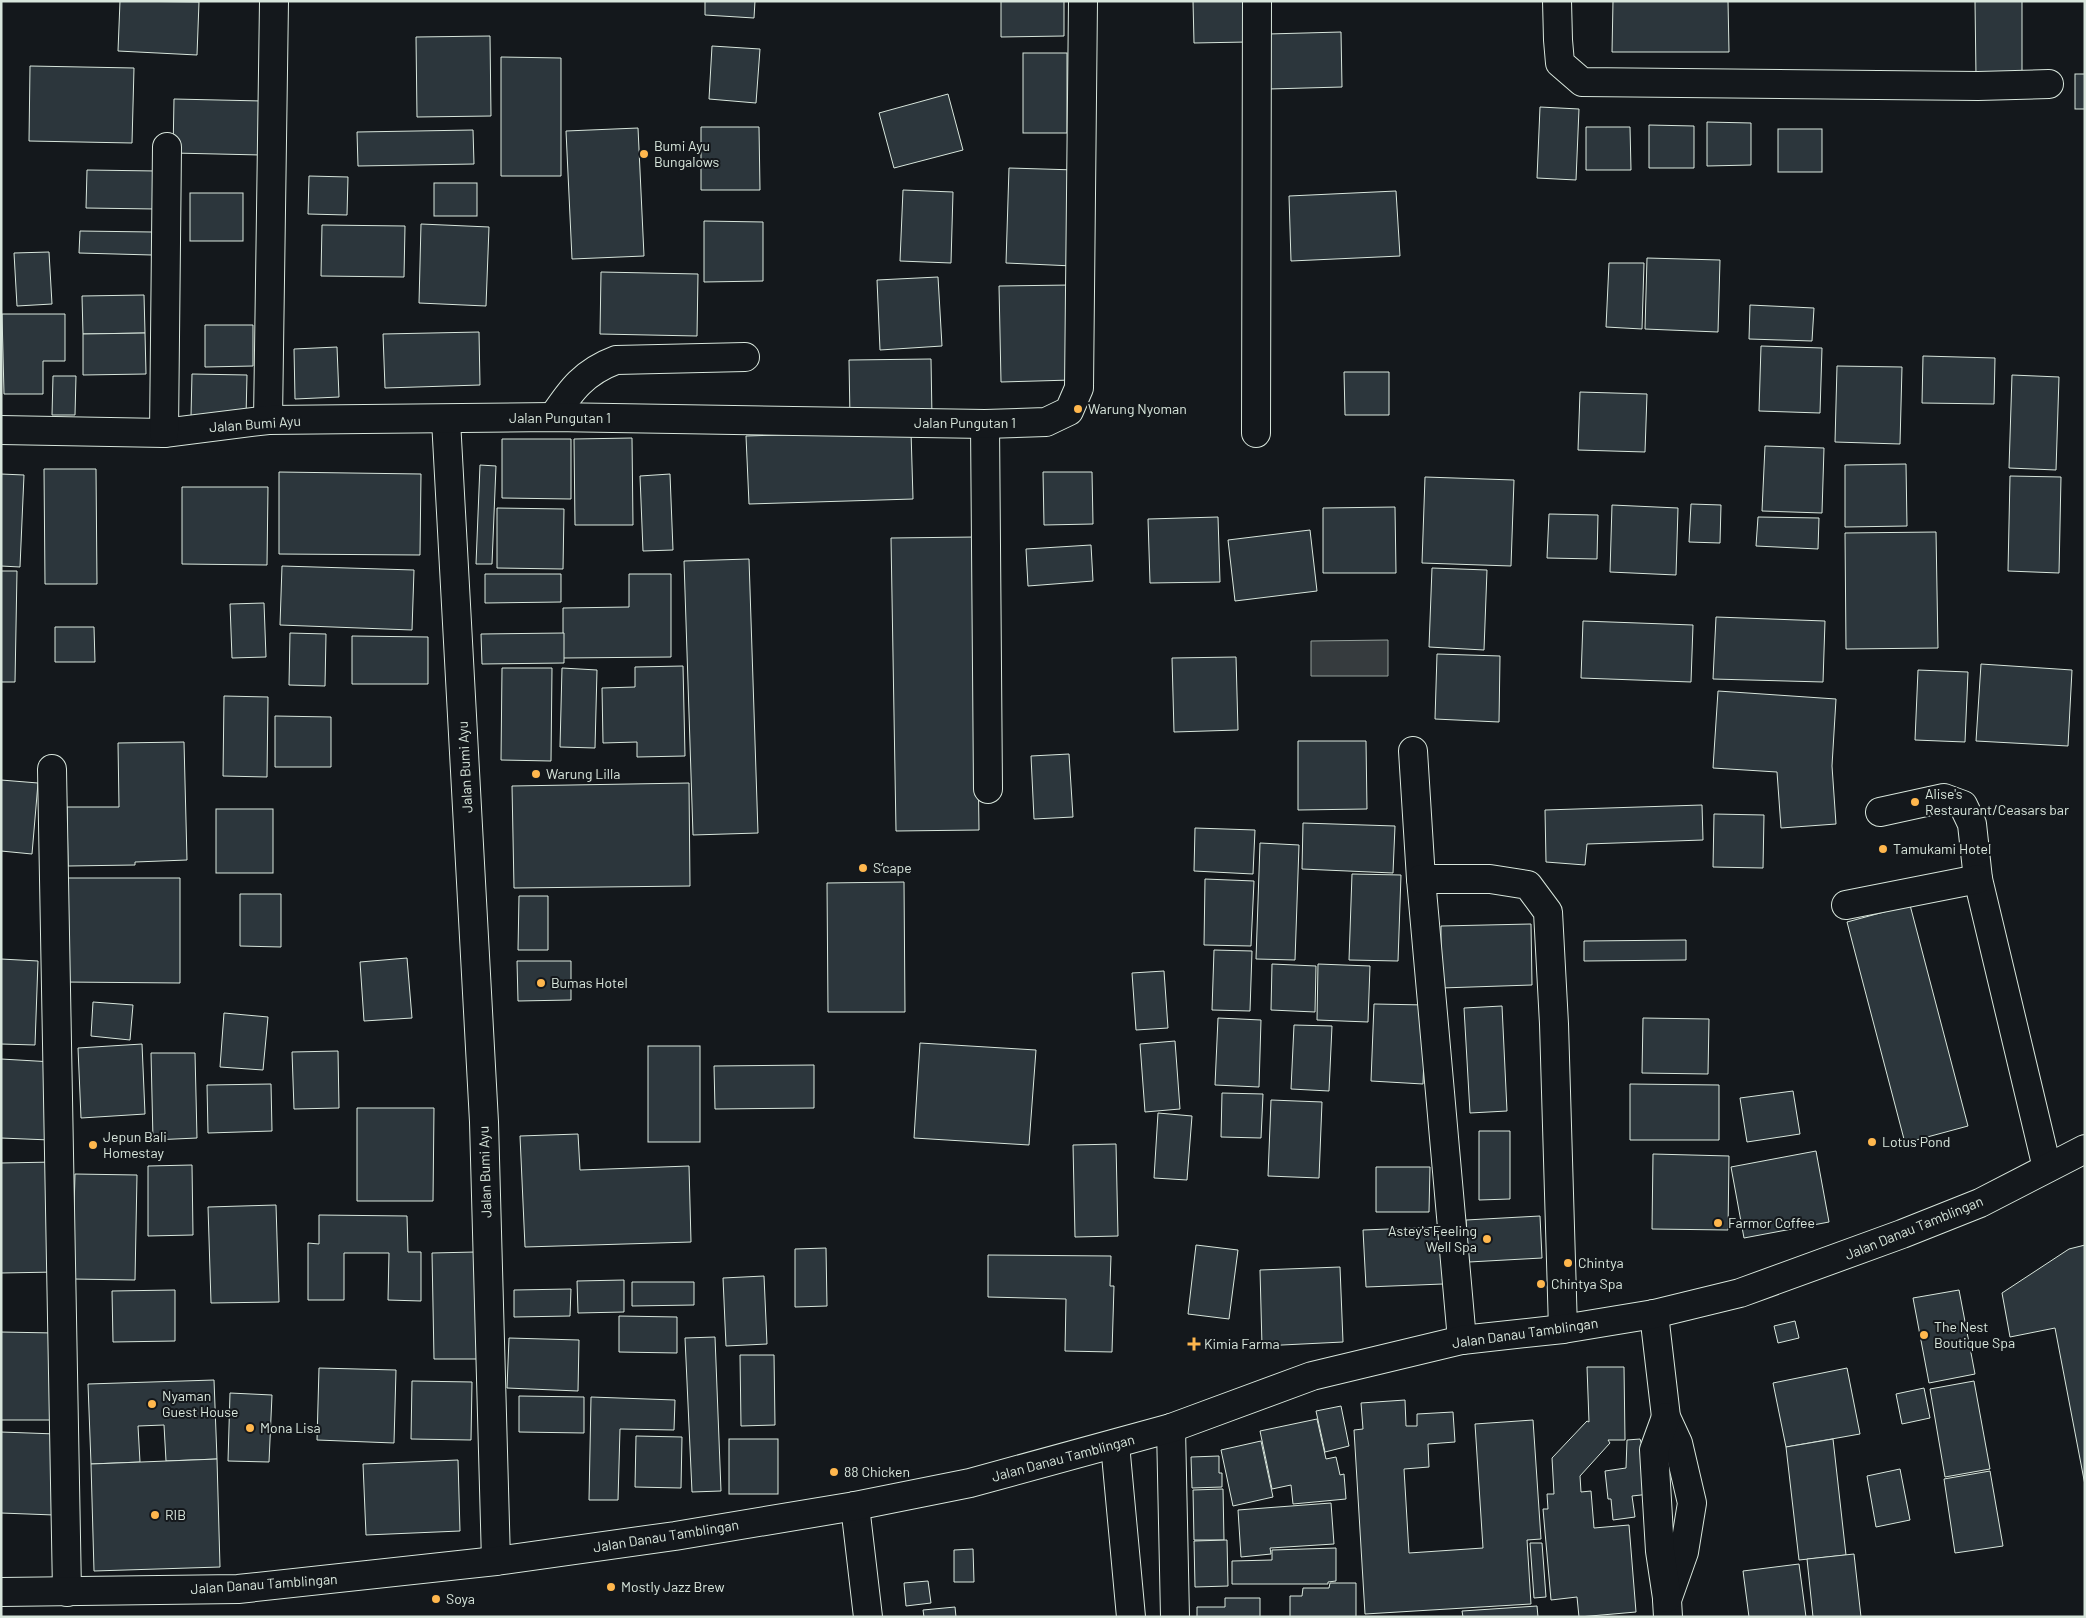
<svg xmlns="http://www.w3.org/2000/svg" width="2086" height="1618" font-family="Barlow,sans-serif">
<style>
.water{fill:#363b3e;stroke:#939e99}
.building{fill:#2c363c;stroke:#d8e6dc}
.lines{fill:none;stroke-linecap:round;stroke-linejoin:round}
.minor-casing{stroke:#d8e6dc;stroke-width:30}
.minor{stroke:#14181c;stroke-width:28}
.poi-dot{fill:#ffb74d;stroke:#14181c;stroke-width:2}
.labels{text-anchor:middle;stroke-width:4;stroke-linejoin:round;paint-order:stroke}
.poi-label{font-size:14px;fill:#d8e6dc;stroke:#14181c;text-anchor:start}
.street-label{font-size:14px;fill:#d8e6dc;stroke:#14181c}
</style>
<rect width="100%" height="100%" fill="#14181c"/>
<!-- water -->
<path class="water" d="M1388 640V676H1311V641Z"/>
<!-- building -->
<g class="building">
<path d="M120 1 199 2 197 55 118 51Z"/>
<path d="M705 1H755L754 18 705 15Z"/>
<path d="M1001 1H1064V36L1001 37Z"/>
<path d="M1193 1H1246L1247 42 1194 43Z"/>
<path d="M1613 1H1728L1729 52H1612Z"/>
<path d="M1975 1H2022V76L1976 77Z"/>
<path d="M1341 32 1342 87 1269 89 1268 34Z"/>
<path d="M490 36 491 116 417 117 416 37Z"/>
<path d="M712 46 760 49 756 103 709 99Z"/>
<rect x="1023" y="53" width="44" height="80"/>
<path d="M501 57 561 58V176H501Z"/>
<path d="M30 66 134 68 132 143 29 141Z"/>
<rect x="2075" y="74" width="10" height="35"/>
<path d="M948 94 963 150 894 168 879 113Z"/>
<path d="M174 99 262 101 261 155 173 153Z"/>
<path d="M1540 107 1579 109 1576 180 1537 178Z"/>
<path d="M1707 122 1751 123V165L1707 166Z"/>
<path d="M1649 125 1694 126V168H1649Z"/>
<path d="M701 127H759L760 190H701Z"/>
<path d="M1586 127H1630L1631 170H1586Z"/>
<path d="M638 128 644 256 572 259 566 131Z"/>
<rect x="1778" y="129" width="44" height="43"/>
<path d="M473 130 474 164 358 166 357 132Z"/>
<path d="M1009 168 1076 170 1073 266 1006 263Z"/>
<path d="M87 170 157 171 155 209 86 208Z"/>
<path d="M309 176 348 177 347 215 308 214Z"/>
<rect x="434" y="183" width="43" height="33"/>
<path d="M903 190 953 192 951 263 900 261Z"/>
<path d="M1396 191 1400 256 1291 261 1289 196Z"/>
<rect x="190" y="193" width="53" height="48"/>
<path d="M704 221 763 222V281L704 282Z"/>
<path d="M421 224 489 227 486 306 419 303Z"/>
<path d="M322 225 405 226 404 277 321 276Z"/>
<path d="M80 231 152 232V255L79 253Z"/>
<path d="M49 252 52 304 17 306 14 253Z"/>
<path d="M1647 258 1720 260 1718 332 1645 329Z"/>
<path d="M1609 263H1644L1642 329 1606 327Z"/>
<path d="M601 272 698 274 697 336 600 334Z"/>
<path d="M938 277 942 346 880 350 877 280Z"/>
<path d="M1071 285 1072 380 1001 382 999 286Z"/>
<path d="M144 295 145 333 83 334 82 296Z"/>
<path d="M1750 305 1814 308 1812 341 1749 339Z"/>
<path d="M2 314H65V361H43V394H4Z"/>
<path d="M205 325H253V366L205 367Z"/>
<path d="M479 332 480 385 385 388 383 334Z"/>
<path d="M145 333 146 374 83 375V334Z"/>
<path d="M1761 346 1822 348 1820 413 1759 411Z"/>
<path d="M337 347 339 397 295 399 294 349Z"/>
<path d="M1923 356 1995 358 1994 404 1922 403Z"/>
<path d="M931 359 932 418 850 419 849 360Z"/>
<path d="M1837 366 1902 367 1900 444 1835 442Z"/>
<path d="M1344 372H1389V415H1345Z"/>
<path d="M192 374 247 375 246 417 191 416Z"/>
<path d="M2012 375 2059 377 2056 470 2009 468Z"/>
<path d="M53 376H76L75 415H52Z"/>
<path d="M1580 392 1647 394 1645 452 1578 450Z"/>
<path d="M911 431 913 499 749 504 746 436Z"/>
<path d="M632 438 633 525H575L574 439Z"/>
<path d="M502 439H571V499L502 498Z"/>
<path d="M1765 446 1824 448 1822 513 1762 511Z"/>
<path d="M1906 464 1907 526 1845 527V465Z"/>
<path d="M480 465 496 466 492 564H476Z"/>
<path d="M44 469H96L97 584H45Z"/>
<path d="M279 472 421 474 420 555 279 554Z"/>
<path d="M1043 472H1092L1093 524 1044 525Z"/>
<path d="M1 474 24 475 20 567 1 566Z"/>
<path d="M670 474 673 550 643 551 640 476Z"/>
<path d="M2010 476 2061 477 2059 573 2008 571Z"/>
<path d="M1425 477 1514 480 1511 566 1422 563Z"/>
<path d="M182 487H268L267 565 182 564Z"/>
<path d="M1691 504 1721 505 1720 543 1689 542Z"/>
<path d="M1612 505 1678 508 1676 575 1610 572Z"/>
<path d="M1395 507 1396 573H1323V508Z"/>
<path d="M497 508 564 509 563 569 497 568Z"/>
<path d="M1549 514 1598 515 1597 559 1547 558Z"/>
<path d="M1218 517 1220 582 1150 583 1148 519Z"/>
<path d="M1758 517 1819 518 1818 549 1756 546Z"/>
<path d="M1310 530 1317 591 1235 601 1228 540Z"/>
<path d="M1936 532 1938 648 1846 649 1845 533Z"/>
<path d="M975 537 979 830 896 831 891 538Z"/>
<path d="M1091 545 1093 581 1028 586 1026 549Z"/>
<path d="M749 559 758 833 693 835 684 561Z"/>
<path d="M282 566 414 570 412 630 280 625Z"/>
<path d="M1432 568 1487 570 1484 650 1429 647Z"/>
<path d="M1 571H17L15 682H1Z"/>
<path d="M485 574H561V602L485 603Z"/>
<path d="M629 574H671V657L563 658V608L629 607Z"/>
<path d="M264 603 266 657 232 658 230 604Z"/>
<path d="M1716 617 1825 621 1823 682 1713 679Z"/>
<path d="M1583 621 1693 625 1691 682 1581 678Z"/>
<path d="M55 627H94L95 662H55Z"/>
<path d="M290 633 326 634 325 686 289 685Z"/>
<path d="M564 633V663L482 664 481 634Z"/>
<path d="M352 636 428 637V684H352Z"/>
<path d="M1437 654 1500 656 1499 722 1435 719Z"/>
<path d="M1236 657 1238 730 1174 732 1172 658Z"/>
<path d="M1981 664 2072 670 2068 746 1976 741Z"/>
<path d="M683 666 685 756 637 757V742L603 743 602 688 635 687V667Z"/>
<path d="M502 668H552L551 761 501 760Z"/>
<path d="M562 668 597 670 595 748 560 747Z"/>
<path d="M1918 670 1968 672 1965 742 1915 740Z"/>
<path d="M1718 691 1836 699 1832 766 1836 824 1781 828 1777 772 1713 768Z"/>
<path d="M224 696 268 697 267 777 223 776Z"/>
<path d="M275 716 331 717V767H275Z"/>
<path d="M1298 741H1366L1367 809 1298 810Z"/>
<path d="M184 742 187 860 135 862V865L68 866 67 807H119L118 743Z"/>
<path d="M1069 754 1073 817 1034 819 1031 756Z"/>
<path d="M1 780 38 783 32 854 1 851Z"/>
<path d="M689 783 690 886 514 888 512 786Z"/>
<path d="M1702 805 1703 840 1587 844 1585 865 1546 862 1545 810Z"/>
<rect x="216" y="809" width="57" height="64"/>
<path d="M1714 814 1764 815 1763 868 1713 867Z"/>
<path d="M1303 823 1395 826 1393 873 1302 869Z"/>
<path d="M1195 828 1255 830 1253 874 1194 871Z"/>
<path d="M1260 843 1299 845 1295 960 1256 959Z"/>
<path d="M1352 874 1401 875 1398 961 1349 960Z"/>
<path d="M64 878H180V983L64 982Z"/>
<path d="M1205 879 1254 881 1251 946 1204 945Z"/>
<path d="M904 882 905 1012H828L827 883Z"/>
<path d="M240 894H281V947L240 946Z"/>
<path d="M519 896H548V950H518Z"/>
<path d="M1910 905 1968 1126 1905 1143 1847 922Z"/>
<path d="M1531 924 1532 985 1441 988V926Z"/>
<path d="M1686 940V960L1584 961V941Z"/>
<path d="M1214 950 1252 951 1250 1011 1212 1010Z"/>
<path d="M407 958 412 1018 364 1021 360 962Z"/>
<path d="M1 959 38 961 35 1045 1 1044Z"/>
<path d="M517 961H571V1000L518 1001Z"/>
<path d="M1272 964 1316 966 1315 1012 1271 1010Z"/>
<path d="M1318 964 1370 966 1368 1022 1317 1020Z"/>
<path d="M1164 971 1168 1028 1136 1030 1132 973Z"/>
<path d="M93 1002 133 1005 130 1040 91 1036Z"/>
<path d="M1374 1004 1426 1005 1423 1084 1371 1081Z"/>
<path d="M1502 1006 1507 1111 1470 1113 1464 1008Z"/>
<path d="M224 1013 268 1017 263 1070 220 1067Z"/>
<path d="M1218 1018 1261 1020 1259 1087 1215 1085Z"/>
<path d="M1643 1018 1709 1019 1708 1074 1642 1073Z"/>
<path d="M1294 1025 1332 1026 1329 1091 1291 1089Z"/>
<path d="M1175 1041 1180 1109 1145 1112 1140 1044Z"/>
<path d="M920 1043 1036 1050 1029 1145 914 1138Z"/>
<path d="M142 1044 145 1114 81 1118 78 1048Z"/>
<rect x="648" y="1046" width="52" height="96"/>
<path d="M338 1051 339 1108 294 1109 292 1052Z"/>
<path d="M151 1053H195L197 1138 153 1140Z"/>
<path d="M1 1059 53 1062 50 1140 1 1138Z"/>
<path d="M814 1065V1108L715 1109 714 1066Z"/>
<path d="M271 1084 272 1131 208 1133 207 1085Z"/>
<path d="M1630 1084 1719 1085V1140H1630Z"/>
<path d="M1793 1091 1800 1134 1747 1142 1740 1098Z"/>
<path d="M1222 1093 1263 1094 1261 1138 1221 1137Z"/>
<path d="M1271 1100 1322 1102 1319 1178 1268 1176Z"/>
<path d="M357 1108H434L433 1201H357Z"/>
<path d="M1158 1113 1192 1116 1187 1180 1154 1178Z"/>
<path d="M1479 1131H1510V1199L1479 1200Z"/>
<path d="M578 1134 580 1170 689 1166 691 1242 525 1247 520 1136Z"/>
<path d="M1116 1144 1118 1236 1075 1237 1073 1145Z"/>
<path d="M1816 1151 1829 1222 1744 1238 1731 1167Z"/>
<path d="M1653 1154 1729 1156 1728 1230 1652 1229Z"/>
<path d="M55 1162 57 1272 1 1273V1163Z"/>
<path d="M192 1165 193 1235 148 1236V1166Z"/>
<path d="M1376 1167H1430L1429 1212H1376Z"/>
<path d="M75 1174 137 1175 135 1280 72 1279Z"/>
<path d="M276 1205 279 1302 211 1303 208 1207Z"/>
<path d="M319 1215 407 1216 408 1252H421V1301L388 1300 389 1253H344V1300H308V1243L319 1244Z"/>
<path d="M1540 1216 1542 1258 1469 1262 1466 1220Z"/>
<path d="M1441 1227 1443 1284 1366 1287 1363 1230Z"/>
<path d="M1196 1245 1238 1250 1229 1319 1188 1314Z"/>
<path d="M2085 1245V1485L2055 1328 2010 1337 2002 1293 2069 1249Z"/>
<path d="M826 1248 827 1306 795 1307V1249Z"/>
<path d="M475 1252 477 1359H434L432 1253Z"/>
<path d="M988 1255 1111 1256 1110 1286H1114L1112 1352 1065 1351 1066 1299 988 1297Z"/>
<path d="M1340 1267 1343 1342 1262 1346 1260 1270Z"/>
<path d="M764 1276 767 1344 726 1346 723 1278Z"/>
<path d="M624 1280V1312L578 1313 577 1281Z"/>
<path d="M632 1282H694V1305L632 1306Z"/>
<path d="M571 1289 570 1316 514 1317V1290Z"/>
<path d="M175 1290V1341L113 1342 112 1291Z"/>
<path d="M1959 1290 1975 1374 1929 1383 1913 1298Z"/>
<path d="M619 1316 677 1317V1353L619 1352Z"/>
<path d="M1795 1321 1799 1338 1778 1343 1774 1326Z"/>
<path d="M1 1332 54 1333V1420H1Z"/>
<path d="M715 1337 721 1491 692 1492 685 1338Z"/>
<path d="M509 1338 579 1340 578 1391 507 1388Z"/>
<path d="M740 1355H774L775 1425 741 1426Z"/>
<path d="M1587 1367H1624L1625 1440H1608L1610 1443 1580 1476 1581 1492 1591 1491 1594 1528 1629 1525 1636 1612 1579 1617 1577 1597 1551 1600 1543 1509H1548L1547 1494H1554L1552 1458 1587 1421 1589 1422Z"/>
<path d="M319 1368 396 1370 394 1443 317 1440Z"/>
<path d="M1847 1368 1860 1434 1786 1447 1773 1383Z"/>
<path d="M214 1380 217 1459 166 1461 164 1425 138 1426 140 1462 91 1464 88 1384Z"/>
<path d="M412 1381 472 1382 471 1440 411 1439Z"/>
<path d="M1974 1381 1990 1469 1945 1477 1930 1389Z"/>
<path d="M1924 1388 1930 1418 1902 1424 1896 1394Z"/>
<path d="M230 1393 272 1395 269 1462 228 1461Z"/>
<path d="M519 1396 584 1397V1433L519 1432Z"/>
<path d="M591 1397 675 1400 674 1430 620 1429 618 1500H589Z"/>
<path d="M1405 1400 1406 1426H1417V1414L1453 1412 1455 1442 1428 1444 1429 1467 1404 1469 1409 1553 1483 1548 1475 1424 1533 1420 1541 1539 1527 1540 1531 1604 1365 1614 1354 1430 1363 1429 1361 1403Z"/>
<path d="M1341 1406 1349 1446 1325 1452 1316 1411Z"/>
<path d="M1317 1419 1326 1459 1336 1457 1340 1475 1344 1474 1346 1499 1293 1504 1291 1485 1272 1489 1260 1431Z"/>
<path d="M1 1432 56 1434 54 1515 1 1513Z"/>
<path d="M636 1436 682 1437 681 1488 635 1487Z"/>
<rect x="729" y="1439" width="49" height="55"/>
<path d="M1640 1439 1649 1466 1650 1494 1632 1496 1635 1517 1613 1520 1611 1499H1608L1605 1471 1626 1468 1627 1440Z"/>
<path d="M1833 1439 1846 1555 1799 1560 1786 1447Z"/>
<path d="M1261 1441 1273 1497 1233 1506 1221 1450Z"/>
<path d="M1219 1456V1473H1222V1487L1192 1488 1191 1457Z"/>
<path d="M217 1459 220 1567 94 1571 91 1464Z"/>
<path d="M458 1460 460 1531 366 1535 363 1464Z"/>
<path d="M1900 1469 1910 1520 1876 1527 1867 1476Z"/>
<path d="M1990 1471 2003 1546 1955 1553 1944 1479Z"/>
<path d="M1223 1489 1224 1540H1194L1193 1490Z"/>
<path d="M1331 1503 1334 1544 1270 1548 1271 1554 1241 1557 1238 1510Z"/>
<path d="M1227 1540 1228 1586 1195 1587 1194 1541Z"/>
<path d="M1530 1543H1542L1546 1597 1534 1598Z"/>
<path d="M1336 1548V1581L1328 1582V1584H1232V1561L1272 1560V1550Z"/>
<path d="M973 1549 974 1582H954V1550Z"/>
<path d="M1854 1554 1861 1617H1813L1807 1559Z"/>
<path d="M1799 1564 1806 1617H1749L1743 1571Z"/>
<path d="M928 1581 931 1603 906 1606 904 1583Z"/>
<path d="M1330 1583H1356V1617H1290V1596H1302L1303 1588H1329Z"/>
<path d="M1225 1598H1260V1617H1197V1607H1225Z"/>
<path d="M1537 1606 1538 1617H1463L1462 1611Z"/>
<path d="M955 1607 956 1617H924L923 1610Z"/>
</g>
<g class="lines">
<defs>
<g id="minor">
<path d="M1557 1 1558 40 1560 63 1582 82 1978 86 2049 84"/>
<path d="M553 417C571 390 584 372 616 360L745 357"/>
<path d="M268 420 274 1"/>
<path d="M446 420 484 1122 496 1561"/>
<path d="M985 424 988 789"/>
<path d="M1 430 164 433 268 420 553 417 985 424 1046 422 1069 411 1079 388 1083 1"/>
<path d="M164 433 167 147"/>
<path d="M1256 433 1257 1"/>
<path d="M1413 751 1421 879 1462 1340"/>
<path d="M52 769 67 1592"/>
<path d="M1880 812 1944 798 1963 805 1972 824 1978 879 2047 1168"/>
<path d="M1421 879H1490L1528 885 1548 912 1554 1024 1563 1329"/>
<path d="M1846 905 1978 879"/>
<path d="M1654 1314 1666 1417 1678 1443 1692 1503 1684 1552 1667 1600 1668 1617"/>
<path d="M1666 1417 1654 1450 1660 1551 1667 1598"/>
<path d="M1171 1428 1175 1617"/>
<path d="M1115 1444 1131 1617"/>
<path d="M855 1506 868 1617"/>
<path d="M1 1592 238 1589 496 1561 675 1536 855 1506 970 1483 1171 1428 1312 1376 1462 1340 1563 1329 1654 1314 1740 1293 1902 1234 1980 1203 2085 1149"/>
</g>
</defs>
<!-- minor casing -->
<use href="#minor" class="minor-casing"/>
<!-- minor -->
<use href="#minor" class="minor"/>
</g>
<!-- markers -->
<g class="poi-dot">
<circle cx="644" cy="154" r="5"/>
<circle cx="1078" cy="409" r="5"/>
<circle cx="536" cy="774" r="5"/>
<circle cx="1915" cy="802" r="5"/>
<circle cx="1883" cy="849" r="5"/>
<circle cx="863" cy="868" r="5"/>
<circle cx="541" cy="983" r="5"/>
<circle cx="1872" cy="1142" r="5"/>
<circle cx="93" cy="1145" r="5"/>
<circle cx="1718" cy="1223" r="5"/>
<circle cx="1487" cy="1239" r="5"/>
<circle cx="1568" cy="1263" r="5"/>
<circle cx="1541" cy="1284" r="5"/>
<circle cx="1924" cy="1335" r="5"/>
<path d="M1191.5 1336.5h5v5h5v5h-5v5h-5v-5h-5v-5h5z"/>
<circle cx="152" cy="1404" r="5"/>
<circle cx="250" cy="1428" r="5"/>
<circle cx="834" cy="1472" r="5"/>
<circle cx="155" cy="1515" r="5"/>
<circle cx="611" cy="1587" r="5"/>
<circle cx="436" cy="1599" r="5"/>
</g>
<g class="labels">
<!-- poi labels -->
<g class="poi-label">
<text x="654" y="151">Bumi Ayu<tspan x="654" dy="16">Bungalows</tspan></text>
<text x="1088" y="414">Warung Nyoman</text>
<text x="546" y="779">Warung Lilla</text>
<text x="1925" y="799">Alise's<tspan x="1925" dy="16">Restaurant/Ceasars bar</tspan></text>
<text x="1893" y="854">Tamukami Hotel</text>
<text x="873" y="873">S’cape</text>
<text x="551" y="988">Bumas Hotel</text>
<text x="103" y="1142">Jepun Bali<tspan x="103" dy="16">Homestay</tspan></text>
<text x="1882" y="1147">Lotus Pond</text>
<text x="1728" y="1228">Farmor Coffee</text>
<text x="1477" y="1236" text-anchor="end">Astey's Feeling<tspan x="1477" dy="16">Well Spa</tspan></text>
<text x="1578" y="1268">Chintya</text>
<text x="1551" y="1289">Chintya Spa</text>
<text x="1934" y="1332">The Nest<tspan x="1934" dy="16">Boutique Spa</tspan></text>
<text x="1204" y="1349">Kimia Farma</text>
<text x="162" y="1401">Nyaman<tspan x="162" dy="16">Guest House</tspan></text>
<text x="260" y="1433">Mona Lisa</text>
<text x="844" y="1477">88 Chicken</text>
<text x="165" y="1520">RIB</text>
<text x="621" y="1592">Mostly Jazz Brew</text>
<text x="446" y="1604">Soya</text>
</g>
<!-- street labels -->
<g class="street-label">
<text x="560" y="423">Jalan Pungutan 1</text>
<text x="965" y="428">Jalan Pungutan 1</text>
<text transform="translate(255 424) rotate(-4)" y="5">Jalan Bumi Ayu</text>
<text transform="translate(465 767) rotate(-93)" y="5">Jalan Bumi Ayu</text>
<text transform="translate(485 1172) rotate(-92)" y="5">Jalan Bumi Ayu</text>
<text transform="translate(1914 1228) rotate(-22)" y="5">Jalan Danau Tamblingan</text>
<text transform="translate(1525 1333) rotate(-8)" y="5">Jalan Danau Tamblingan</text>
<text transform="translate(1063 1458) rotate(-15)" y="5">Jalan Danau Tamblingan</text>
<text transform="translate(666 1536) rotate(-9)" y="5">Jalan Danau Tamblingan</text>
<text transform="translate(264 1584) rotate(-4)" y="5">Jalan Danau Tamblingan</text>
</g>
</g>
<!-- border -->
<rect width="2086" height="1618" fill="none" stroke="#d8e6dc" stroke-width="5"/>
</svg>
